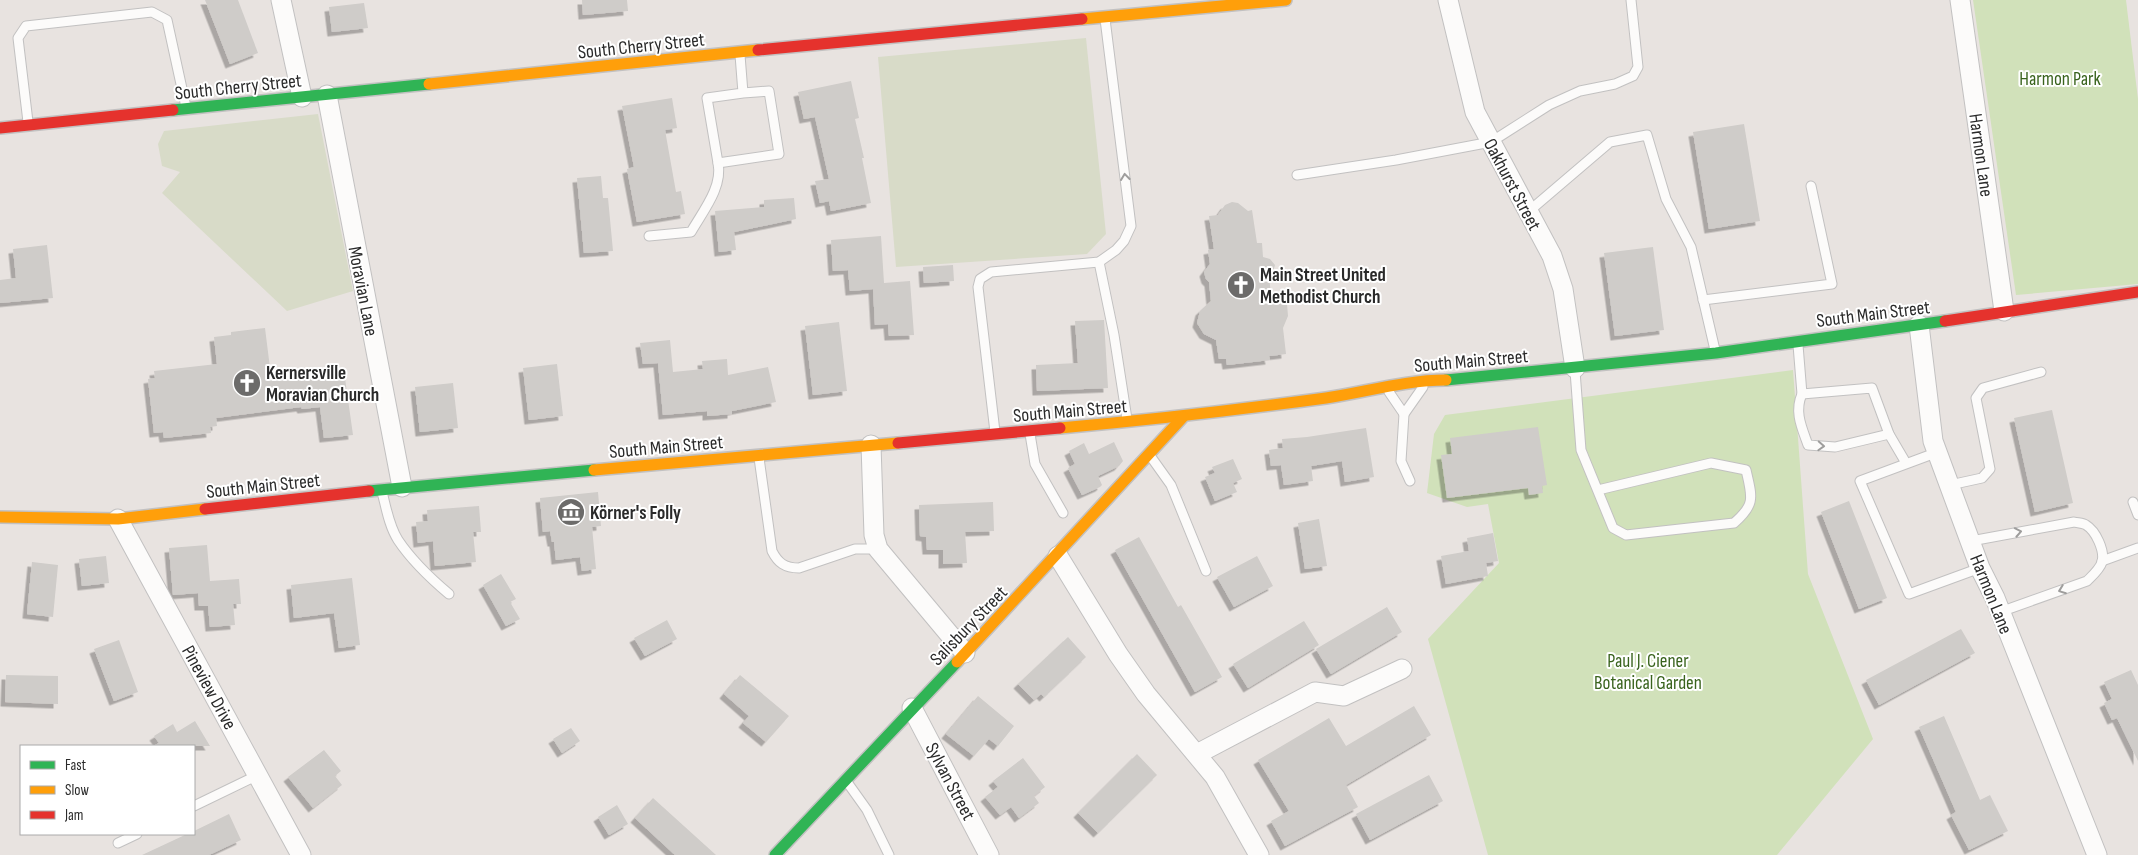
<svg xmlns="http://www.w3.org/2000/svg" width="2138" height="855" font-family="'Sofia Sans Condensed',sans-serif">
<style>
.green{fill:#d1e1ba}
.cemetery{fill:#d8dbc8}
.building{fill:#cfccc9;filter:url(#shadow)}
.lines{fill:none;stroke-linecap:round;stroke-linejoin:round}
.lane-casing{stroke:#c2c1c1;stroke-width:11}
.street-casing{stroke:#c2c1c1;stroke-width:21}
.fast-casing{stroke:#c2c1c1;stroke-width:14}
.slow-casing{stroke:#c2c1c1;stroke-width:14}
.jam-casing{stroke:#c2c1c1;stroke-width:14}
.lane{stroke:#fcfbfa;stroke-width:9}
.street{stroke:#fcfbfa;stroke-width:19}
.fast{stroke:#30b455;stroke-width:11}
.slow{stroke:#ff9f0a;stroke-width:11}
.jam{stroke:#e5322d;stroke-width:11}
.oneway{stroke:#9e9d9c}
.labels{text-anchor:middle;stroke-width:4;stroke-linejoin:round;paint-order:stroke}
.street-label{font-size:19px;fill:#2a2a2a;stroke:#fff}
.park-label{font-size:19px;fill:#39631d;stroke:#fff}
.poi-label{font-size:19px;font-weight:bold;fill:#2a2a2a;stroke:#fff;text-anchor:start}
</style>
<defs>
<filter id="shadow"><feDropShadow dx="-4.5" dy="4.5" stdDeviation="0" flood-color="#0004"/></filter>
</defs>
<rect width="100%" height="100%" fill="#e8e3e0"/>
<!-- green -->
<g class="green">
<path d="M1973 0H2126L2138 99V284L2016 295Z"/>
<path d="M1793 370 1808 574 1873 739 1777 855H1488L1428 639 1499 563 1488 504 1467 507 1427 493 1434 434 1445 415Z"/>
</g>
<!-- cemetery -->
<g class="cemetery">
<path d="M1086 38 1106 234 1087 254 896 267 878 57Z"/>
<path d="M318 114 353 291 287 311 162 193 180 172 162 166 158 144 164 131Z"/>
</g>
<!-- building -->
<g class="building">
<path d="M205 0H238L258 53 230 64Z"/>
<path d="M582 0H627L628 11 583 15Z"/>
<path d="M364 3 368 28 332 32 329 7Z"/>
<path d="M851 81 859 118 855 119 864 158H862L871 203 831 211 829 201 820 203 815 181 829 179 815 117 804 119 798 92Z"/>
<path d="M672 98 677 128 665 130 676 192 681 191 685 214 637 222 627 169 634 167 622 106Z"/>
<path d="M1744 124 1760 221 1709 229 1693 132Z"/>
<path d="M601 176 603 198H608L613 251 584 253 577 178Z"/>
<path d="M794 198 796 219 734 232 736 250 719 252 715 211 764 207V200Z"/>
<path d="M1232 202 1238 203 1248 211 1252 210 1257 243H1262L1263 257 1270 259 1275 265 1273 272 1269 277 1271 294 1287 304 1288 316 1283 328 1286 354 1269 356 1270 360 1227 365 1226 359H1219L1216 340 1204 334 1197 323 1200 311 1211 301 1209 282 1206 279 1204 272 1210 264 1208 250 1214 249 1209 216 1218 215 1225 205Z"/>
<path d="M881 236 884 283 910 281 914 335 889 336 888 324 875 325 873 289 850 291 848 270 833 271 831 240Z"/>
<path d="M47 245 53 298 0 303V280L16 278 13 249Z"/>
<path d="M1653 247 1664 330 1615 336 1604 253Z"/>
<path d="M953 265 954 281 924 283 923 267Z"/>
<path d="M1104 320 1108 388 1037 391 1036 365 1078 363 1075 321Z"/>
<path d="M839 322 847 391 813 395 805 326Z"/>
<path d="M265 328 271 376 299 372V376L344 371 353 435 324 438 320 407 302 409 301 407 216 418 217 426 210 427 211 433 164 438 163 432 154 433 148 379 155 378 154 371 217 364 214 337 231 335V332Z"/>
<path d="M670 340 673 372 703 369 702 361 727 359 728 375 768 367 776 402 732 411V414L707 416V411L663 415 658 363 643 364 640 343Z"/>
<path d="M557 364 563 416 529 420 523 368Z"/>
<path d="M453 383 458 428 420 432 415 387Z"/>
<path d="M2052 410 2073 503 2035 512 2014 418Z"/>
<path d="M1538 427 1547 485 1542 486 1543 493 1529 495 1528 488 1447 498 1441 455 1452 454 1450 438Z"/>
<path d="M1366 428 1374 477 1345 482 1342 461 1311 466 1313 481 1284 485 1281 465 1271 466 1269 450 1283 448 1282 439 1307 437Z"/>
<path d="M1114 442 1123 461 1119 466 1098 476 1102 485 1100 487 1082 495 1068 468 1075 464 1069 451 1084 443 1089 454Z"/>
<path d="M1233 459 1242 479 1233 483 1237 492 1215 501 1205 477 1215 473 1212 467Z"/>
<path d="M598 492 601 526 592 527 596 569 582 571 580 557 556 560 554 542H552L550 531 543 532 540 498Z"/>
<path d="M1849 501 1887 598 1859 609 1821 512Z"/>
<path d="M993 502 994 531 965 532 967 563 943 564V550H927L926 537 920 536 919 505Z"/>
<path d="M479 506 481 532H473L476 562 435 566 433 541 418 543 416 522 428 521 427 510Z"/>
<path d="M1319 519 1327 566 1305 569 1298 523Z"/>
<path d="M1493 533 1498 561 1486 563 1488 576 1446 584 1441 556 1469 551 1467 538Z"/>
<path d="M1139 537 1178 607 1181 605 1222 677 1195 692 1115 550Z"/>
<path d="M207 545 210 581 239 579 241 604H233L235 625 210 627 208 606H199L198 593 173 595 169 548Z"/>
<path d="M106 556 109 583 82 586 79 559Z"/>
<path d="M1257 556 1273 586 1234 607 1217 577Z"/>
<path d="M32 562 58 565 53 617 27 614Z"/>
<path d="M501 574 516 599 510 602 520 619 506 626 483 585Z"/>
<path d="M352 578 360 645 339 648 334 613 294 618 291 585Z"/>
<path d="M1387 607 1402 632 1331 674 1316 649Z"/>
<path d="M667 620 677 639 645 656 634 638Z"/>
<path d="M1304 621 1319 645 1248 688 1233 664Z"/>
<path d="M1961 629 1975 653 1879 705 1866 680Z"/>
<path d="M1068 637 1086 657 1044 697 1041 694 1034 700 1018 684Z"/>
<path d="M119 640 138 692 114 701 94 649Z"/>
<path d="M2131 670 2138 685V761L2117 718 2112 720 2104 703 2112 699 2104 682Z"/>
<path d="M6 675 58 676V704L5 702Z"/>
<path d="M740 675 789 716 766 742 743 723 749 716 724 694Z"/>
<path d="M978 696 1014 726 998 746 989 739 974 756 946 734Z"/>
<path d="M1414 706 1431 735 1346 785 1358 807 1285 846 1271 821 1289 811 1258 760 1329 718 1346 746Z"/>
<path d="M1944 716 1980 800 1990 795 2008 831 1969 850 1951 815 1956 812 1919 727Z"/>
<path d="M195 721 210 746H153L159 743 154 736 173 724 177 732Z"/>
<path d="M571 728 580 741 562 753 553 739Z"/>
<path d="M324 750 341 771 335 776 342 785 313 808 288 777Z"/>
<path d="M1137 754 1157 775 1098 833 1078 813Z"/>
<path d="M1023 758 1045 787 1034 796 1039 803 1019 818 1011 807 1000 815 985 797 998 787 993 781Z"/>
<path d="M1429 775 1443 801 1370 840 1356 814Z"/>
<path d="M653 798 716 855H675L635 818Z"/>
<path d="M617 805 628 824 609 835 598 817Z"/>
<path d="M229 814 241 840 209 855H142L187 834H194V831Z"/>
</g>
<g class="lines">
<defs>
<g id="lane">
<path d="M740 55 743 93 769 91 779 154 718 163 707 98 743 93"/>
<path d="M28 122 18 38 26 26 152 12 167 20 186 107"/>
<path d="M1297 175 1396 160 1491 142 1549 105 1580 91 1615 84 1633 76 1638 67 1631 0"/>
<path d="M1528 212 1610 142 1647 135 1666 199 1691 247 1715 350"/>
<path d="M649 236 691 232C703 211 723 187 718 163"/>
<path d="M1099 262 1114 335 1127 419"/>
<path d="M1703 300 1832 284 1811 186"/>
<path d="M1798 345 1802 394 1872 388 1889 434 1906 463"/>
<path d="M1575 371 1581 450 1613 528 1626 535 1734 523C1756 504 1752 497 1746 470L1711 463 1598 490"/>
<path d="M1389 392 1404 414 1423 387"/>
<path d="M1802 394C1794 412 1802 428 1808 445L1835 447 1889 434"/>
<path d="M1404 414 1401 461 1410 481"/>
<path d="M995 432 978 287 980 279 991 272 1099 262 1116 250 1124 241 1131 226 1105 19"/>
<path d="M1030 434 1035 464 1063 513"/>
<path d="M1938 452 1860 481 1909 594 1980 568"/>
<path d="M1151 457 1171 485 1206 571"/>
<path d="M759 458 772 551C778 563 785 568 799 568L855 549H878"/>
<path d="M1950 485 1982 478 1990 469 1976 398 1983 388 2041 372"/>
<path d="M382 492C386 507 389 526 398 540 412 561 430 578 449 594"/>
<path d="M2133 502 2138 515"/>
<path d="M1971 541 2074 522C2078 523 2083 523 2086 525 2096 531 2105 551 2102 562 2100 569 2092 576 2087 581L2000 612"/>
<path d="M2102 561 2138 548"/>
<path d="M847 782 867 810 889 855"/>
<path d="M194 806 258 775"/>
<path d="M118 843 137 834"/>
</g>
<g id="street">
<path d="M281 0 302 97"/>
<path d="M1448 0 1475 112 1552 256 1563 289 1575 368"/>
<path d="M1960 0 2004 311"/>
<path d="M327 95 402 487"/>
<path d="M1919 325 1933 441 1980 568 1995 598 2097 855"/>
<path d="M871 445 874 535 878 549 965 653"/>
<path d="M118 519 301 855"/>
<path d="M1058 556 1118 654 1146 694 1215 777 1259 855"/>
<path d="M912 708 989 855"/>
<path d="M1197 754 1315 692 1344 696 1402 669"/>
</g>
<g id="fast">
<path d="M173 110 429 84"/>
<path d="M1446 380 1716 353 1945 321"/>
<path d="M369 491 594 470"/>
<path d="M775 855 957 662"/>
</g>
<g id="slow">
<path d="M1082 19 1286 0"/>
<path d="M429 84 758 50"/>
<path d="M1060 428C1149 420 1237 410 1326 398 1366 392 1406 380 1446 380"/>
<path d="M594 470 898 443"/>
<path d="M0 517 118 519 205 509"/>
<path d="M957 662 1183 417"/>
</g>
<g id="jam">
<path d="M758 50 1082 19"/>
<path d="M0 128 173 110"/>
<path d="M1945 321 2138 292"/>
<path d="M898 443 1060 428"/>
<path d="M205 509 369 491"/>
</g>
</defs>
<!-- lane casing -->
<use href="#lane" class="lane-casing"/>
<!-- street casing -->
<use href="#street" class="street-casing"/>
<!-- fast casing -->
<use href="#fast" class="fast-casing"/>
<!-- slow casing -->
<use href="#slow" class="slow-casing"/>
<!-- jam casing -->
<use href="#jam" class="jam-casing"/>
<!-- lane -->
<use href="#lane" class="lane"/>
<!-- street -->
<use href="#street" class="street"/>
<!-- fast -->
<use href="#fast" class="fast"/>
<!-- slow -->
<use href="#slow" class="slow"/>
<!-- jam -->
<use href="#jam" class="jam"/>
</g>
<!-- one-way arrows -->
<defs><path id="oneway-chevron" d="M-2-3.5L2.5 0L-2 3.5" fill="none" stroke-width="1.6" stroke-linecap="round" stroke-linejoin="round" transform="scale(1.25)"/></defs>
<g class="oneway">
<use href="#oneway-chevron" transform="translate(1125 177) rotate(-97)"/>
<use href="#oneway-chevron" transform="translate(1821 446) rotate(3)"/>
<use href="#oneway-chevron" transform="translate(2018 532) rotate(-11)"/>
<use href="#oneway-chevron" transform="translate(2062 590) rotate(159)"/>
</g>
<!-- icons -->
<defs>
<symbol id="church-disc" viewBox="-11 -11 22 22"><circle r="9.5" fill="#6c6b6a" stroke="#fff"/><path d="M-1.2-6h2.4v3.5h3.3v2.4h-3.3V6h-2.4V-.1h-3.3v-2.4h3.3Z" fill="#fff"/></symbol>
<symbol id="museum-disc" viewBox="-11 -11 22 22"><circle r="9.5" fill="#6c6b6a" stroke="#fff"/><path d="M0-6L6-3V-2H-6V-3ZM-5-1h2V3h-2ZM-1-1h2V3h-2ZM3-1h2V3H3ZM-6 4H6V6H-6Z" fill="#fff"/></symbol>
</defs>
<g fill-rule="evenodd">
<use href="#church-disc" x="1225" y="269" width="32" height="32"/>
<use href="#church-disc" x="231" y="367" width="32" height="32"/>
<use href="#museum-disc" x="555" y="496" width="32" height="32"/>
</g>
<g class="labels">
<!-- street labels -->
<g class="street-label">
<text transform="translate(641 45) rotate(-6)" y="7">South Cherry Street</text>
<text transform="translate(238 86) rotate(-6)" y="7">South Cherry Street</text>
<text transform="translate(1982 155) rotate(82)" y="7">Harmon Lane</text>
<text transform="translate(1513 184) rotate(62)" y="7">Oakhurst Street</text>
<text transform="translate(364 291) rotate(79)" y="7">Moravian Lane</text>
<text transform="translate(1873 313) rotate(-7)" y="7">South Main Street</text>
<text transform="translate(1471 360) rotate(-5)" y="7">South Main Street</text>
<text transform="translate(1070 410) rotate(-5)" y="7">South Main Street</text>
<text transform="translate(666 446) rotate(-5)" y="7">South Main Street</text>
<text transform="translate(263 485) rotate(-6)" y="7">South Main Street</text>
<text transform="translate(1992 594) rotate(68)" y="7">Harmon Lane</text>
<text transform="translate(968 625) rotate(-46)" y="7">Salisbury Street</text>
<text transform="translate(210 687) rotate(61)" y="7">Pineview Drive</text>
<text transform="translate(951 781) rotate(62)" y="7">Sylvan Street</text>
</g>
<!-- park labels -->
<g class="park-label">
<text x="2060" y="85">Harmon Park</text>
<text x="1648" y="667">Paul J. Ciener<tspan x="1648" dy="22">Botanical Garden</tspan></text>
</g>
<!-- poi labels -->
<g class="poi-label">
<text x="1260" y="281">Main Street United<tspan x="1260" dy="22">Methodist Church</tspan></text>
<text x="266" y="379">Kernersville<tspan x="266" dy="22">Moravian Church</tspan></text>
<text x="590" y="519">Körner's Folly</text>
</g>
</g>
<!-- legend -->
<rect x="20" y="745" width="175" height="90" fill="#ffffff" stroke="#aaaaaa"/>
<rect x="30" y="761" width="25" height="8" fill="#30b455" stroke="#aaaaaa"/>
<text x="65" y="770" font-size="15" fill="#2a2a2a">Fast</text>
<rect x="30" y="786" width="25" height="8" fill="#ff9f0a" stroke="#aaaaaa"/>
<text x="65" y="795" font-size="15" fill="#2a2a2a">Slow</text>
<rect x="30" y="811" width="25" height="8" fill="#e5322d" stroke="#aaaaaa"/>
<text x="65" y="820" font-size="15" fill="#2a2a2a">Jam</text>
</svg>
